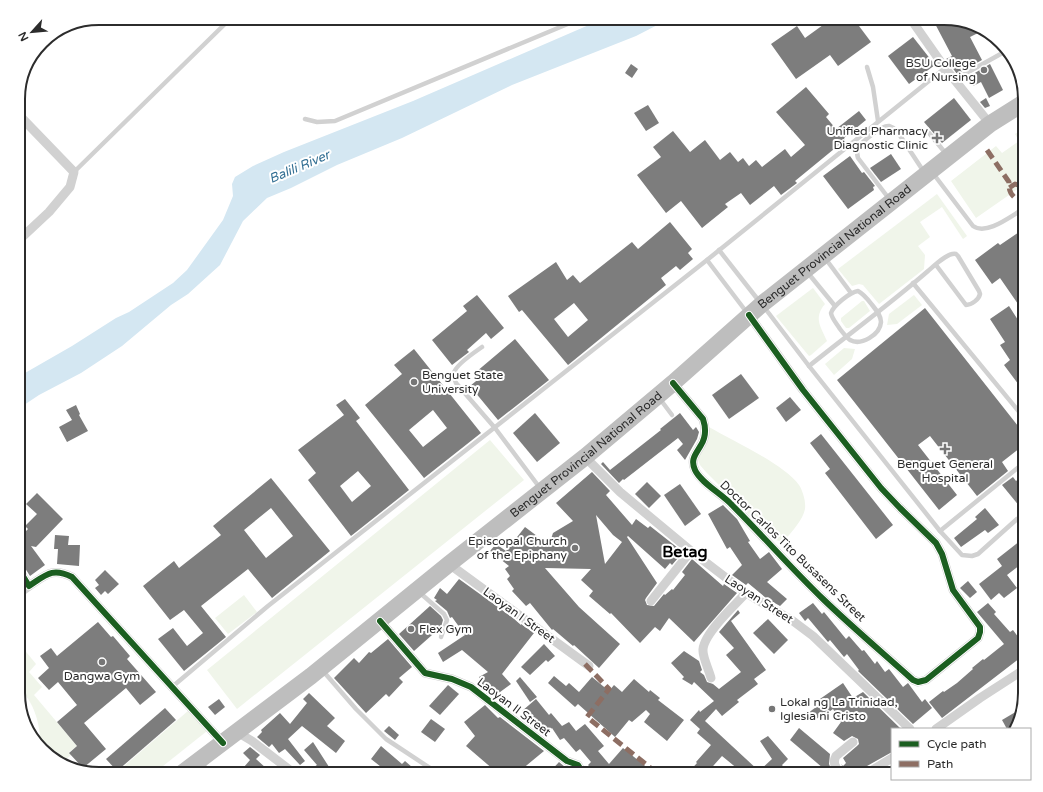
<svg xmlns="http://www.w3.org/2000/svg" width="1043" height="792" font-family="'Varela Round',sans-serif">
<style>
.green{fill:#f0f5ea}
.water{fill:#d4e7f2}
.building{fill:#7d7d7d;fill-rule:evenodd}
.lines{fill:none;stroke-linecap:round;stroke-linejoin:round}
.lane{stroke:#d1d1d1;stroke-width:4.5}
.street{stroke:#d1d1d1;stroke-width:9}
.highway{stroke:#bebebe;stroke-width:17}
.quiet{stroke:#8d6e63;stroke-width:5;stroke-dasharray:10 5;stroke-linecap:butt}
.cycleway-casing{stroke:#fff;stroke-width:8}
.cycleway{stroke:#1b5e20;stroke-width:6}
.poi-dot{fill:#767676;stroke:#fff;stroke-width:1.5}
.labels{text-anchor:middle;stroke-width:4;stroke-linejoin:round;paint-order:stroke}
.poi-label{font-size:12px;fill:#2c2c2c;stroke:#fff;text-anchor:end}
.street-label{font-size:12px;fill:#2c2c2c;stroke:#fff}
.water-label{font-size:13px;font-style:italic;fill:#347094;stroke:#fff}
.district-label{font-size:16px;font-weight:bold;fill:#000;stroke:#fff}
.rim{fill:none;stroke:#2c2c2c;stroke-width:2}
</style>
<rect width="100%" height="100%" fill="#fff"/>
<!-- green -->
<g class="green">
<path d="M1025 127V184L976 218 951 181 996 146 1002 153 1019 141 1015 134Z"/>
<path d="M937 194 967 236 963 239 942 207 920 222 930 237 918 246 925 255 924 269 879 304 863 285 859 284 852 286 838 269Z"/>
<path d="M813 288 825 304C813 318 821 327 827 341L811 355 809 356 776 316Z"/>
<path d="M914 295 922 305 897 324 887 325 889 314Z"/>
<path d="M862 301H864L870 311 849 328H846L841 321V318Z"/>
<path d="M844 348 855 349 852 359 834 375 825 364Z"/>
<path d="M709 427C733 441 784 464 799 485 803 491 806 502 805 509 803 520 792 531 785 540L779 541 773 539 706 472 700 465 698 460Z"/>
<path d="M490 440 524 480 237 709 207 670Z"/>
<path d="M244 595 257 612 228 634 215 618Z"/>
<path d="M18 642 36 664 29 672 42 687 34 695 77 746 69 752 71 755 63 762 59 760 47 744 42 748 40 745C41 726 34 700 18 688Z"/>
<path d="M188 711 207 731 153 774H117L116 773Z"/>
</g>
<!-- water -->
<path class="water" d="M605 18H671L636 36 512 85 402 138 337 165 291 188 267 198 243 221 220 265 188 294 171 305 122 346 81 373 39 395 18 409V377L72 346 116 318 129 312 173 283 187 270 223 220 233 196 232 184 235 177 253 166 284 152 413 101Z"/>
<!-- building -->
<g class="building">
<path d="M817 18H853L871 42 838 66 830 55 796 79 771 44 797 26 805 38 823 25Z"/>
<path d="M932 18H944L982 31 970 37 982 60 957 74 946 59 952 56Z"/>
<path d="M913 37 935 65 909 84 888 56Z"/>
<path d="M631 64 638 69 632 78 625 73Z"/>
<path d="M990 64 1003 90 989 98 981 82 973 86 968 77Z"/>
<path d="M806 87 829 114 826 117 836 129 859 111 866 120 844 138 845 140 795 181 797 183 781 195 774 186 750 205 741 193 725 204 728 207 702 228 681 201 666 213 637 175 661 157 653 147 673 131 690 152 705 140 720 160 730 152 738 162 743 158 749 166 756 160 762 167 785 149 791 157 805 145 776 112Z"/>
<path d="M954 98 971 120 942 143 924 122Z"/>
<path d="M986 98 990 106 985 108 980 102Z"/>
<path d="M648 105 659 123 646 131 634 113Z"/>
<path d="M891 154 901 169 881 182 870 168Z"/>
<path d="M850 156 862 173 864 172 875 186 873 187 874 190 848 209 823 176Z"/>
<path d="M670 222 692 249 688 253 693 259 680 270 676 266 661 278 666 285 568 365 522 310 519 312 508 296 556 262 567 280 573 275 580 283 632 242 638 249ZM574 303 588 320 568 337 554 319Z"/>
<path d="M1025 228V314L1000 278 992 284 975 260 998 243 1000 245Z"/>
<path d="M477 295 504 328 491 339 486 333 467 350 469 352 452 365 432 340 467 311 463 306Z"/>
<path d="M1009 306 1025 331V393L1004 365 1010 360 1000 345 1005 342 990 319Z"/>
<path d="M925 308 1025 435V444L1002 462 1008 471 977 496 930 436 918 445 957 495 939 510 837 380Z"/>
<path d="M515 339 549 380 498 420 470 386 481 377 476 372Z"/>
<path d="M414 349 481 433 424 478 365 405 402 374 394 365ZM433 410 447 428 423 447 409 430Z"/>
<path d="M741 374 759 398 729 419 712 395Z"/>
<path d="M790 397 801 410 786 422 776 408Z"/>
<path d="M345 399 360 418 356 421 409 490 351 536 308 480 316 473 298 450 344 415 336 405ZM358 471 371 486 352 502 340 486Z"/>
<path d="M76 405 80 414 79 415 88 431 67 442 59 427 72 420 66 410Z"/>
<path d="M535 413 560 443 537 462 513 433Z"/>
<path d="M680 413 693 430 696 427 699 432 697 439 685 460 677 450 683 444 678 438 624 480 623 479 619 483 601 464 603 462 610 470 661 430 660 429Z"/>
<path d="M821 434 893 525 876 539 825 473 830 469 810 443Z"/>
<path d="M592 472 610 491 606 495 632 525 636 519 648 528 650 526 683 552 672 565 670 563 665 569 628 536 627 537 657 583 646 598 645 600 647 605 654 606 664 594 665 595 672 589 673 590 685 575 682 572 692 559 723 586 724 584 737 593 694 642 669 618 660 631 655 627 640 643 611 613 610 614 589 596 593 591 581 580 591 569 545 568 579 607 620 644 599 668 574 645 573 646 553 629 552 630 530 603 526 606 512 591 514 589 507 579 510 576 505 569 509 566 490 551 496 544 506 551 525 527 549 545 553 533 573 521 556 503ZM596 515 613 535 622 542 605 564Z"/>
<path d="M1025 474V513L1002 485 1013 477 1016 481Z"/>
<path d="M271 478 330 551 272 598 248 569 201 606 226 637 184 671 158 639 173 628 187 646 203 633 184 610 170 620 143 586 174 561 179 568 221 535 213 526ZM271 508 293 536 266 558 244 530Z"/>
<path d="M647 482 661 496 649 508 635 494Z"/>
<path d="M680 484 701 514 685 526 664 495Z"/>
<path d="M37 493 63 519 36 547 31 546 45 565 30 576 23 565 19 562 25 558 18 551V539L28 529 25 526 37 514 26 504Z"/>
<path d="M723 505 737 519 750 541 748 542 760 559 769 552 782 569 767 582 787 599 780 606 766 598 748 583 746 585 732 575 742 565 730 547 727 549 708 514Z"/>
<path d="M985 508 999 525 988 533 985 530 961 547 954 538 977 519 975 517Z"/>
<path d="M55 535 69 536 68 545H80L79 566 57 564 58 549H54Z"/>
<path d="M1025 537V561L1007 575 1017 588 1004 598 999 593 991 600 979 584 1002 566 997 559Z"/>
<path d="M105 570 119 584 108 594 105 591 101 595 95 588 99 585 95 580Z"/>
<path d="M459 579 513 618 521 625V624L534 633 502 674 511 684 496 695 488 684 483 686 479 677 488 672 462 650 443 662 438 653 465 635 452 617 450 618 447 611 435 601 437 600 434 598 440 588 447 594Z"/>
<path d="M968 581 977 592 970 598 960 588Z"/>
<path d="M813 603 822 614 824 612 846 639 849 636 862 651 864 650 875 664 877 661 885 672 889 669 903 687 908 683 922 702 925 699 932 708 913 724 858 671 859 670 847 654 844 657 830 640 828 642 808 618 805 621 799 613Z"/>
<path d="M988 603 996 612 994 614 1010 632 1013 630 1025 646V654L942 718 929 702 943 691 944 692 957 683 973 669 972 668 983 659 984 660 1004 644 977 612Z"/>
<path d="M430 606 441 616 443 620 441 627 414 651 399 634Z"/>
<path d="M738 610 740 613 731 621 766 670 754 679 758 684 737 700 739 702 722 716 716 709 705 721 759 771 772 759 760 741 768 736 788 759 782 765 789 774H744L722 756 706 774H687L697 763 696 762 711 745 697 733 700 729 690 720 699 710 700 712 714 701 694 682 692 685 682 679 684 677 671 663 684 651 699 661 702 670 700 672 704 675 707 682 713 684 719 689 741 672 726 655 734 648 719 632Z"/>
<path d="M768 619 788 640 774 654 753 633Z"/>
<path d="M98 622 111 637 113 636 130 656 127 659 156 692 140 705 126 688 84 723 106 749 83 768 69 753 77 746 57 722 77 705 58 682 49 690 38 678 49 668 40 656 51 648 57 656Z"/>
<path d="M388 639 412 667 399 678 403 682 389 697 386 694 366 713 334 678 354 658 359 663 369 652 371 653Z"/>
<path d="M544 644 555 656 548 662 546 660 530 675 521 667Z"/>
<path d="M554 676 566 686 569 683 579 692 592 677 609 691 614 685 622 692 634 679 649 692 650 690 660 698 658 700 684 720 667 741 644 722 650 714 646 710 632 722 629 720 615 737 578 704 575 707 548 683Z"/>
<path d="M520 677 537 697 530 702 516 681Z"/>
<path d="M843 683 853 698 863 692 901 729H892V752L867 766 856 774H847L841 764 843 766 846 763 843 758 857 746 859 744 858 739 852 736 844 741 833 733 841 722 833 709 826 714 825 712 814 721 808 713 819 705 817 701Z"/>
<path d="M448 685 459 694 440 715 429 706Z"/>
<path d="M309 693 335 718 327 726 345 741 336 753 302 726 288 739 305 761 300 765 285 749 279 753 272 744 269 747 257 737 262 732 261 730 280 713 290 724 307 703 303 699Z"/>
<path d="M219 699 225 707 215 715 208 707Z"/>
<path d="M536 699 549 715 551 713 562 726 569 722 576 731 585 724 604 746 598 751 609 764 623 748 655 774H596L588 765 591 762 580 749 576 752 564 738 560 740 552 728 544 735 525 721 528 718 522 711Z"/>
<path d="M485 705 498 718 500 717 544 751 521 770 524 774H504L497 768 494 770 466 746 475 736 464 722Z"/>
<path d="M165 708 176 720 117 771 106 759Z"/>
<path d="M1019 710 1014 726 1007 729 1002 720Z"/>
<path d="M431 719 445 729 435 742 421 732Z"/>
<path d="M389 726 399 735 395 740 384 731Z"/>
<path d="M799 728 830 754 829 764 833 774H830L790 740Z"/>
<path d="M313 742 331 770 326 774H303L317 765 304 750Z"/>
<path d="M381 746 402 764 405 761 420 774H390L371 759Z"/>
<path d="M250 747 260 755 256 759 267 769 263 774H238L250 760 243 753Z"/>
<path d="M559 762 565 767 573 774H548Z"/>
</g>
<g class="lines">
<!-- lane -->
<g class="lane">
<path d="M700 23 707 18"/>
<path d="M867 67 873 87 878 121"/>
<path d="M954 80 1006 51"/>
<path d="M305 119 317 122 335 121 582 18"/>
<path d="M929 133 947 155"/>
<path d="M74 172 231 18"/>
<path d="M932 172 973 226C987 236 1012 215 1025 208"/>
<path d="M890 200 858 158C857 155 857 151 858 148 862 142 881 125 889 126 892 127 895 129 897 131L924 172"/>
<path d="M719 250 759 301"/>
<path d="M825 258 851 293"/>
<path d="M707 260 748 314"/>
<path d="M808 273 835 306"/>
<path d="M913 283 1025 419"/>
<path d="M858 291C864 294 869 301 873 306 877 311 881 316 881 322 880 335 861 346 850 340 846 337 843 333 840 329 837 324 832 319 831 313 833 306 850 292 858 291Z"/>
<path d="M764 307 809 366 940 531 962 555 972 556 978 554 1017 519"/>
<path d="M482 347C475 352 455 365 454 373 453 376 455 380 456 383L495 428 540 488"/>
<path d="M809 366C849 334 890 304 928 271 934 266 948 252 956 254L958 256 979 291 980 294C979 299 972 305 966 305L936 265"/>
<path d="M660 399 672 415"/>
<path d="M940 531 1025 462"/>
<path d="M419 592 444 614 447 620 441 637"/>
<path d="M323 671 356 709 386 739 439 774"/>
<path d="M172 687 268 606 707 260 945 68"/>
<path d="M201 764 214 774"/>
<path d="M92 772C100 766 106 768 113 774"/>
</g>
<!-- street -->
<g class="street">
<path d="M910 18 945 68 990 124"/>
<path d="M18 241 49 212 70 187 74 172 18 114"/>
<path d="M673 383 703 419C706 428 706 437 701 445 696 454 690 459 695 470 701 483 722 494 732 505 763 536 792 569 823 599 852 627 883 653 913 680L918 682 926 680 978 638 980 632V627L953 590 942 554 936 543 900 508 881 488 803 390 749 315"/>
<path d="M585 457 620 492 691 551 746 593 793 621 813 636 910 729"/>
<path d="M449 564 589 666"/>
<path d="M18 568 29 586C46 575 52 567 72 577L223 743"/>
<path d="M18 594 29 586"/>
<path d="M651 601 691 551"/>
<path d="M380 621 425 673 452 679 471 687 567 761 578 765 581 770"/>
<path d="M711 678C709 670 703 658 703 651 702 635 735 605 746 593"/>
<path d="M936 729 980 698 1025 669"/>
<path d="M237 732 252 741 295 774"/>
<path d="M841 774C836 768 832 763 836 756L853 742"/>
<path d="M866 774 892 758"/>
</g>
<!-- highway -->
<path class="highway" id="s1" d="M181 774 311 676 449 564 585 457 673 383 762 304 990 124 1025 102"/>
<!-- quiet -->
<g class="quiet">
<path d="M987 150 1009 182C1009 188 1009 192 1014 197L1017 198 1022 194V190L1018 185 1015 184 1009 188"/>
<path d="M1019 196 1025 206"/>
<path d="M585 664 609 689 587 717 658 774"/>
</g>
<defs>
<g id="cycleway">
<path d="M673 383 703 419C706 428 706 437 701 445 696 454 690 459 695 470 701 483 722 494 732 505 763 536 792 569 823 599 852 627 883 653 913 680L918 682 926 680 978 638 980 632V627L953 590 942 554 936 543 900 508 881 488 803 390 749 315"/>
<path d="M18 568 29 586C46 575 52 567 72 577L223 743"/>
<path d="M380 621 425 673 452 679 471 687 567 761 578 765 581 770"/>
</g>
</defs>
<!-- cycleway casing -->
<use href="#cycleway" class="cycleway-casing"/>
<!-- cycleway -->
<use href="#cycleway" class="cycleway"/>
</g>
<!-- markers -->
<g class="poi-dot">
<circle cx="984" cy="70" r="4"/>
<path d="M935 132h4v4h4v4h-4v4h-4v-4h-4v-4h4z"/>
<circle cx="414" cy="382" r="4"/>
<path d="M943 443h4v4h4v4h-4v4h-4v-4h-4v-4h4z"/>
<circle cx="575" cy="548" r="4"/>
<circle cx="411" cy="629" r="4"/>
<circle cx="102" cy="662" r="4"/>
<circle cx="772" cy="709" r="4"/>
</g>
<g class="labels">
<!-- poi labels -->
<g class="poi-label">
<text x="976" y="67">BSU College<tspan x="976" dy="14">of Nursing</tspan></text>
<text x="928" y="135">Unified Pharmacy<tspan x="928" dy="14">Diagnostic Clinic</tspan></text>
<text x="422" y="379" text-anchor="start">Benguet State<tspan x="422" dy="14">University</tspan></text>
<text x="945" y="468" text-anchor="middle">Benguet General<tspan x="945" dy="14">Hospital</tspan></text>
<text x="567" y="545">Episcopal Church<tspan x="567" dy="14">of the Epiphany</tspan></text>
<text x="419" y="633" text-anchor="start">Flex Gym</text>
<text x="102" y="680" text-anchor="middle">Dangwa Gym</text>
<text x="780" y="706" text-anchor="start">Lokal ng La Trinidad,<tspan x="780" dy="14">Iglesia ni Cristo</tspan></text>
</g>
<!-- street labels -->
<g class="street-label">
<text dy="4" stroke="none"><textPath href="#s1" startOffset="840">Benguet Provincial National Road</textPath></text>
<text dy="4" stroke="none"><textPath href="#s1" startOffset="516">Benguet Provincial National Road</textPath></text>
<text transform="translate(793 551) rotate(44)" y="4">Doctor Carlos Tito Busasens Street</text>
<text transform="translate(759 599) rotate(33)" y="4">Laoyan Street</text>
<text transform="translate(519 615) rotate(36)" y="4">Laoyan I Street</text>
<text transform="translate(514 707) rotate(37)" y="4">Laoyan II Street</text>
</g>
<!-- water labels -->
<g class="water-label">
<text transform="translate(299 166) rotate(-23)" y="5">Balili River</text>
</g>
<!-- district labels -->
<g class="district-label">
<text x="685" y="557">Betag</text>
</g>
</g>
<!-- crop -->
<path d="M0 0H1043V792H0ZM99 25H944A74 74 0 0 1 1018 99V693A74 74 0 0 1 944 767H99A74 74 0 0 1 25 693V99A74 74 0 0 1 99 25Z" fill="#fff" fill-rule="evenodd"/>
<path class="rim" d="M99 25H944A74 74 0 0 1 1018 99V693A74 74 0 0 1 944 767H99A74 74 0 0 1 25 693V99A74 74 0 0 1 99 25Z"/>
<!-- legend -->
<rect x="891" y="728" width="140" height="52" fill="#ffffff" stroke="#ababab"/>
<rect x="899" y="741" width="20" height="6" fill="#1b5e20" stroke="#ababab"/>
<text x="927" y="748" font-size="12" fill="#2c2c2c">Cycle path</text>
<rect x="899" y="761" width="20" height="6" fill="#8d6e63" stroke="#ababab"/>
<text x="927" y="768" font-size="12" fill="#2c2c2c">Path</text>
<!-- north arrow -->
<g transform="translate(32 32) rotate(243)" stroke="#ffffff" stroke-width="3" paint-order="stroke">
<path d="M0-3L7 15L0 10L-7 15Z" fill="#2c2c2c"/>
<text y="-6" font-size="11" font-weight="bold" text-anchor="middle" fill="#2c2c2c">N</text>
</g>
</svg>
